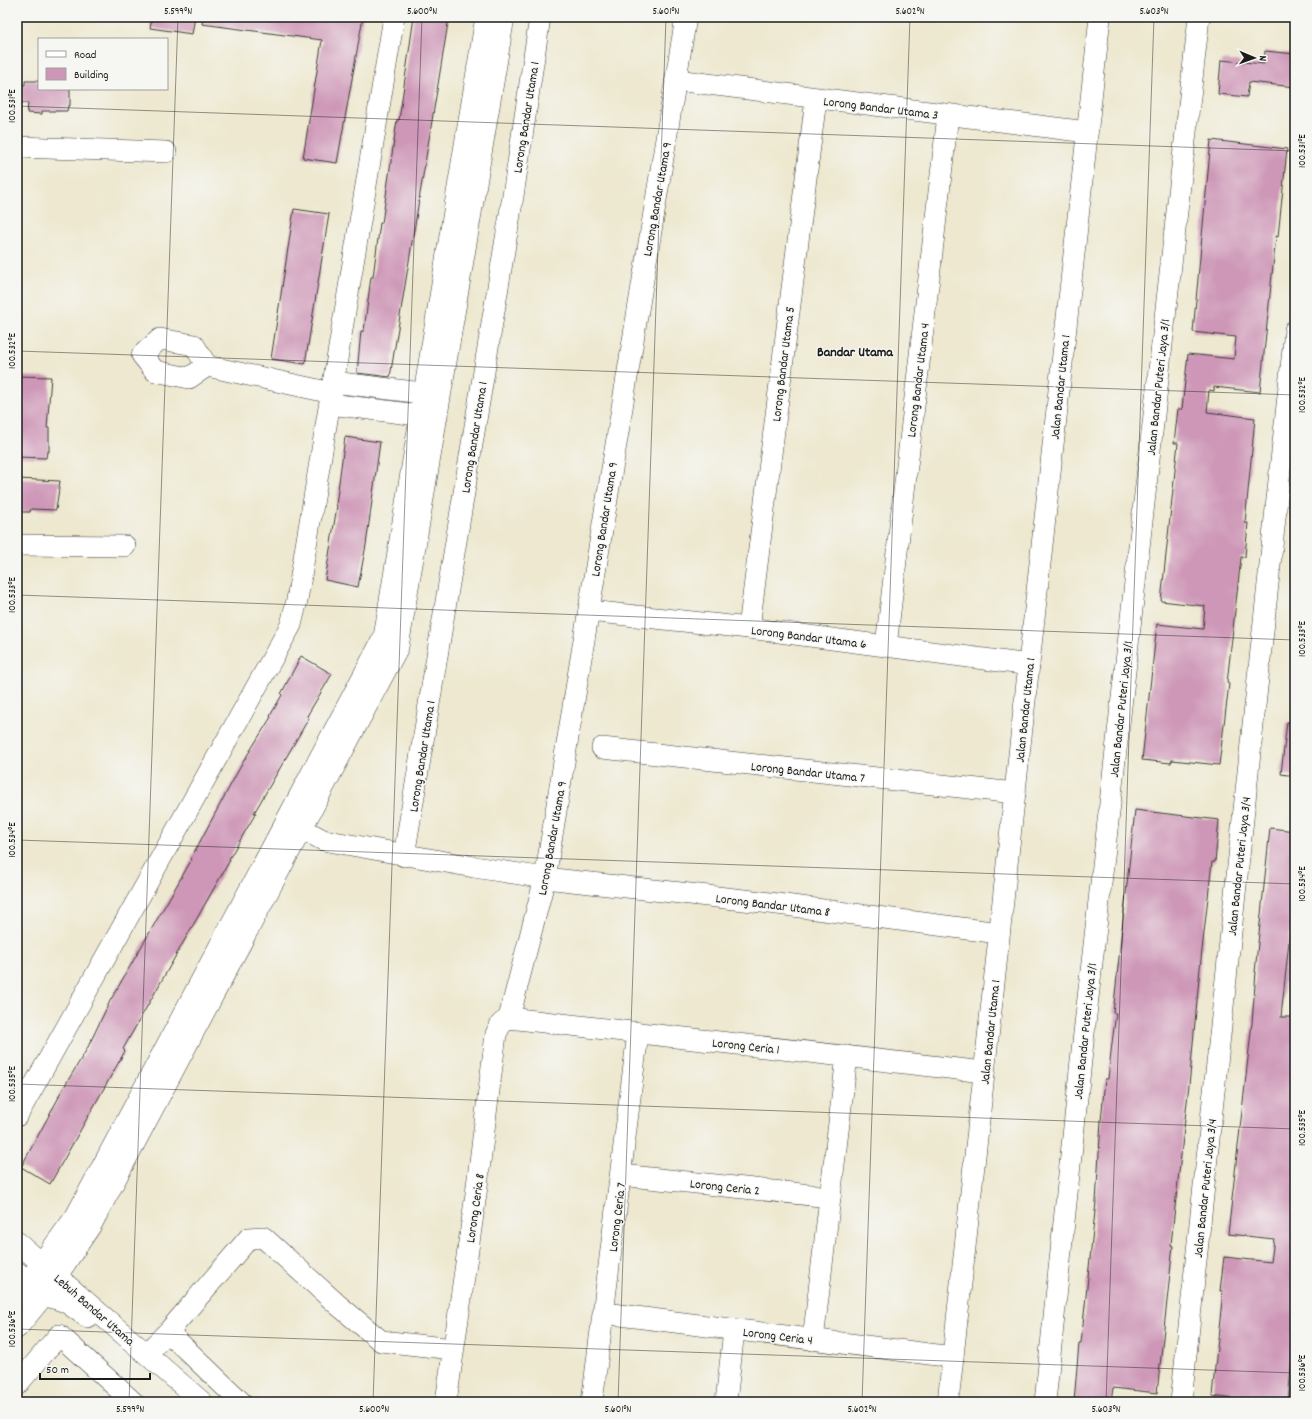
<svg xmlns="http://www.w3.org/2000/svg" width="1312" height="1419" font-family="Dekko,sans-serif">
<style>
.building{fill:#ce97b7}
.lines{fill:none;stroke-linecap:round;stroke-linejoin:round}
.minor-casing{stroke:#3b3b37;stroke-width:22}
.minor{stroke:#fff;stroke-width:21}
.ticks{fill:none;stroke:#1c1c1c;stroke-width:1;stroke-opacity:0.45}
.labels{text-anchor:middle;stroke-width:3;stroke-linejoin:round;paint-order:stroke}
.street-label{font-size:13px;fill:#1c1c1c;stroke:#f6f6f2}
.neighbourhood-label{font-size:14px;font-weight:bold;fill:#1c1c1c;stroke:#f6f6f2}
.neatline{fill:none;stroke:#1c1c1c;stroke-width:1.5}
.ticks-label{font-size:10px;text-anchor:middle;fill:#1c1c1c}
</style>
<rect width="100%" height="100%" fill="#f6f6f2"/>
<filter id="ink" filterUnits="userSpaceOnUse"><feTurbulence type="fractalNoise" baseFrequency=".025" numOctaves="2"/><feDisplacementMap in="SourceGraphic" scale="8" xChannelSelector="R" yChannelSelector="G"/><feConvolveMatrix kernelMatrix="1 2 1 2 8 2 1 2 1" color-interpolation-filters="sRGB"/></filter>
<filter id="wash" filterUnits="userSpaceOnUse"><feTurbulence type="fractalNoise" baseFrequency=".012" numOctaves="4" result="noise"/><feDisplacementMap in="SourceGraphic" scale="16" xChannelSelector="R" yChannelSelector="G"/><feGaussianBlur stdDeviation="0.9" result="paint"/><feColorMatrix in="noise" values="0 0 0 0 0 0 0 0 0 0 0 0 0 0 0 0 0 1.4 0 .05"/><feComposite in="paint" operator="in"/></filter>
<g filter="url(#wash)">
<rect width="100%" height="100%" fill="#ede8cf"/>
<g id="blocks">
<!-- building -->
<g class="building">
<path d="M152 17H195L192 34 150 28Z"/>
<path d="M203 17H363L337 163 303 158 322 40 202 24Z"/>
<path d="M414 17H449L390 377 357 373 361 331H364L371 277H373L380 223H382L397 120H399Z"/>
<path d="M1265 51 1295 54V87L1249 82 1247 97 1218 94 1221 60 1264 64Z"/>
<path d="M25 81H39V89H70V106H68L67 111H42V114L27 113 28 103H19V85H25Z"/>
<path d="M1211 140 1287 149 1278 237 1276 236 1260 392 1214 387V391L1209 390 1207 412 1255 418 1245 523H1248L1245 557H1241L1227 683 1229 684 1219 765 1172 760 1171 763 1142 760 1157 624 1203 629 1205 606 1161 601 1178 443H1174L1178 409H1182L1188 354 1234 359 1236 337 1193 332Z"/>
<path d="M294 209 329 214 305 364 271 359Z"/>
<path d="M17 376 51 377 47 428H49V452H47L46 458 17 457Z"/>
<path d="M345 437 380 442 366 545 358 587 325 580 337 506 336 505Z"/>
<path d="M17 479 60 481 56 510 31 509 30 512H17Z"/>
<path d="M301 656 332 674 307 716 309 718 254 813H256L229 859 230 860 149 1003 123 1049 125 1051 50 1184 21 1167 59 1097H58L87 1049 110 1001 192 859 191 858 243 762 271 717 270 716 282 695 281 694Z"/>
<path d="M1287 722H1295V776L1281 774Z"/>
<path d="M1135 810 1219 820 1215 862H1212L1200 968 1190 1076 1174 1216 1171 1245 1173 1246 1157 1393 1113 1388 1111 1402H1074L1079 1343H1081L1096 1202 1101 1121 1105 1079H1108L1112 1043 1116 1013H1113Z"/>
<path d="M1270 828 1295 831V885L1281 1017H1295V1321L1288 1402H1258L1212 1396 1223 1291H1220L1224 1257 1271 1262 1274 1239 1228 1234 1252 1023 1256 972H1255Z"/>
</g>
</g>
</g>
<g filter="url(#ink)">
<use href="#blocks" fill-opacity="0" stroke="#3b3b37" stroke-width="1"/>
<g class="lines">
<defs>
<g id="minor">
<path d="M676 80 1087 132"/>
<path d="M17 147 166 152"/>
<path d="M207 366 194 345 160 339 142 355 155 371 189 378 207 366 332 393"/>
<path d="M333 382 438 395"/>
<path d="M330 404 434 417"/>
<path d="M17 545 125 546"/>
<path d="M589 611 749 628 1029 665"/>
<path d="M749 628 816 99"/>
<path d="M886 646 948 115"/>
<path d="M602 748 1015 793"/>
<path d="M291 823 323 840 474 867 545 878 762 902 999 933"/>
<path d="M404 856 513 196 540 17"/>
<path d="M509 1018 545 878 686 17"/>
<path d="M509 1018 984 1072"/>
<path d="M17 1116 291 625 297 600 394 17"/>
<path d="M621 1175 830 1197"/>
<path d="M17 1242 202 1402"/>
<path d="M17 1272 44 1295 66 1302 87 1317"/>
<path d="M17 1297 76 1216 384 637 486 17"/>
<path d="M604 1313 953 1357"/>
<path d="M17 1328 44 1295 91 1225 398 647 504 17"/>
<path d="M168 1332 241 1402"/>
<path d="M813 1340 847 1056"/>
<path d="M147 1353 168 1332 249 1238 263 1237 338 1305 381 1341 453 1349"/>
<path d="M17 1385 59 1335 133 1402"/>
<path d="M446 1402 476 1194 496 1034 501 1024 509 1018"/>
<path d="M592 1402 638 1033"/>
<path d="M726 1402 734 1330"/>
<path d="M948 1402 1100 17"/>
<path d="M1045 1402 1082 1051 1199 17"/>
<path d="M1181 1402 1295 330"/>
</g>
</defs>
<!-- minor casing -->
<use href="#minor" class="minor-casing"/>
<!-- minor -->
<use href="#minor" class="minor"/>
</g>
</g>
<!-- ticks -->
<path class="ticks" d="M17 106 1295 151M17 351 1295 395M17 595 1295 640M17 840 1295 884M17 1084 1295 1129M17 1329 1295 1373M129 1402 178 17M373 1402 422 17M618 1402 666 17M862 1402 910 17M1106 1402 1154 17"/>
<g class="labels">
<!-- street labels -->
<g class="street-label">
<text transform="translate(881 107) rotate(7)" y="5">Lorong Bandar Utama 3</text>
<text transform="translate(525 117) rotate(-81)" y="5">Lorong Bandar Utama 1</text>
<text transform="translate(656 199) rotate(-80)" y="5">Lorong Bandar Utama 9</text>
<text transform="translate(782 364) rotate(-83)" y="5">Lorong Bandar Utama 5</text>
<text transform="translate(917 380) rotate(-83)" y="5">Lorong Bandar Utama 4</text>
<text transform="translate(1059 387) rotate(-84)" y="5">Jalan Bandar Utama 1</text>
<text transform="translate(1157 387) rotate(-84)" y="5">Jalan Bandar Puteri Jaya 3/1</text>
<text transform="translate(473 437) rotate(-81)" y="5">Lorong Bandar Utama 1</text>
<text transform="translate(603 519) rotate(-81)" y="5">Lorong Bandar Utama 9</text>
<text transform="translate(809 636) rotate(7)" y="5">Lorong Bandar Utama 6</text>
<text transform="translate(1120 709) rotate(-84)" y="5">Jalan Bandar Puteri Jaya 3/1</text>
<text transform="translate(1024 710) rotate(-84)" y="5">Jalan Bandar Utama 1</text>
<text transform="translate(421 756) rotate(-81)" y="5">Lorong Bandar Utama 1</text>
<text transform="translate(808 771) rotate(6)" y="5">Lorong Bandar Utama 7</text>
<text transform="translate(551 838) rotate(-80)" y="5">Lorong Bandar Utama 9</text>
<text transform="translate(1238 866) rotate(-84)" y="5">Jalan Bandar Puteri Jaya 3/4</text>
<text transform="translate(773 904) rotate(7)" y="5">Lorong Bandar Utama 8</text>
<text transform="translate(1084 1031) rotate(-84)" y="5">Jalan Bandar Puteri Jaya 3/1</text>
<text transform="translate(989 1032) rotate(-84)" y="5">Jalan Bandar Utama 1</text>
<text transform="translate(746 1045) rotate(6)" y="5">Lorong Ceria 1</text>
<text transform="translate(725 1186) rotate(6)" y="5">Lorong Ceria 2</text>
<text transform="translate(1204 1188) rotate(-84)" y="5">Jalan Bandar Puteri Jaya 3/4</text>
<text transform="translate(474 1208) rotate(-82)" y="5">Lorong Ceria 8</text>
<text transform="translate(616 1217) rotate(-83)" y="5">Lorong Ceria 7</text>
<text transform="translate(95 1309) rotate(41)" y="5">Lebuh Bandar Utama</text>
<text transform="translate(778 1335) rotate(7)" y="5">Lorong Ceria 4</text>
</g>
<!-- neighbourhood labels -->
<g class="neighbourhood-label">
<text x="855" y="356">Bandar Utama</text>
</g>
</g>
<!-- margin -->
<rect width="1312" height="1419" fill="none" stroke="#f6f6f2" stroke-width="44"/>
<!-- legend -->
<rect x="38" y="38" width="130" height="52" fill="#f6f6f2" stroke="#9f9f9c"/>
<rect x="46" y="51" width="20" height="6" fill="#ffffff" stroke="#9f9f9c"/>
<text x="74" y="58" font-size="12" fill="#1c1c1c">Road</text>
<rect x="46" y="68" width="20" height="12" fill="#ce97b7" stroke="#9f9f9c"/>
<text x="74" y="78" font-size="12" fill="#1c1c1c">Building</text>
<!-- north arrow -->
<g transform="translate(1254 58) rotate(92)" stroke="#f6f6f2" stroke-width="3" paint-order="stroke">
<path d="M0-3L7 15L0 10L-7 15Z" fill="#1c1c1c"/>
<text y="-6" font-size="11" font-weight="bold" text-anchor="middle" fill="#1c1c1c">N</text>
</g>
<!-- scale -->
<path d="M40 1373v6h110v-6" fill="none" stroke="#1c1c1c" stroke-width="2"/>
<text x="46" y="1373" font-size="12" fill="#1c1c1c" stroke="#f6f6f2" stroke-width="3" paint-order="stroke">50 m</text>
<rect x="22" y="22" width="1268" height="1375" class="neatline"/>
<g class="ticks-label">
<text x="178" y="14">5.599°N</text>
<text x="422" y="14">5.600°N</text>
<text x="666" y="14">5.601°N</text>
<text x="910" y="14">5.602°N</text>
<text x="1154" y="14">5.603°N</text>
<text transform="translate(11 106) rotate(-90)" y="4">100.531°E</text>
<text transform="translate(1301 151) rotate(-90)" y="4">100.531°E</text>
<text transform="translate(11 351) rotate(-90)" y="4">100.532°E</text>
<text transform="translate(1301 395) rotate(-90)" y="4">100.532°E</text>
<text transform="translate(11 595) rotate(-90)" y="4">100.533°E</text>
<text transform="translate(1301 639) rotate(-90)" y="4">100.533°E</text>
<text transform="translate(11 840) rotate(-90)" y="4">100.534°E</text>
<text transform="translate(1301 884) rotate(-90)" y="4">100.534°E</text>
<text transform="translate(11 1084) rotate(-90)" y="4">100.535°E</text>
<text transform="translate(1301 1128) rotate(-90)" y="4">100.535°E</text>
<text transform="translate(11 1329) rotate(-90)" y="4">100.536°E</text>
<text transform="translate(1301 1373) rotate(-90)" y="4">100.536°E</text>
<text x="130" y="1412">5.599°N</text>
<text x="374" y="1412">5.600°N</text>
<text x="618" y="1412">5.601°N</text>
<text x="862" y="1412">5.602°N</text>
<text x="1106" y="1412">5.603°N</text>
</g>
</svg>
